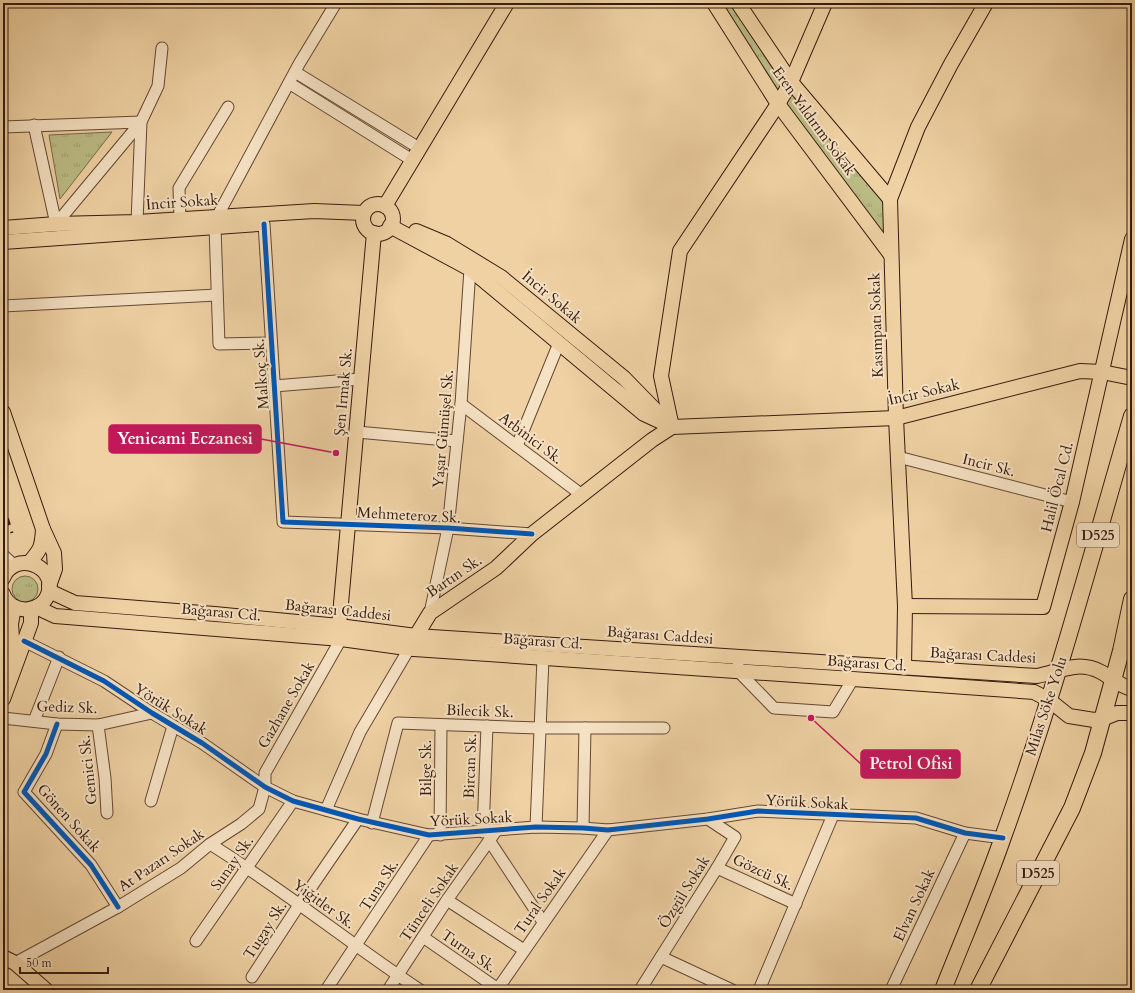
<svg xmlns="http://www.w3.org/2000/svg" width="1135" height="993" font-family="Cardo,serif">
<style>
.grass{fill:url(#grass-tufts);stroke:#786b4a}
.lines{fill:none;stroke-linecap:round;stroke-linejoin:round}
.minor-casing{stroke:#644835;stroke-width:13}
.major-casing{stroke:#361b10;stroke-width:16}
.highway-casing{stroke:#361b10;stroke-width:18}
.minor{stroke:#f5e1c3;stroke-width:11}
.major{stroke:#efd1a3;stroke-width:14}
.highway{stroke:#efd1a3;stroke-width:16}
.rail{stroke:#361b10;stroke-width:3;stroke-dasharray:7 7;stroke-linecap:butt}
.cycleway-casing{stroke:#f5e1c3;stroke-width:8}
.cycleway{stroke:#0057b8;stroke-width:5}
.labels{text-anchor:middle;stroke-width:4;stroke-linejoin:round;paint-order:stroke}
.shield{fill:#f5e1c3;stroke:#6f5646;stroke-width:1}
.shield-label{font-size:14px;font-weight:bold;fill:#361b10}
.street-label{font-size:15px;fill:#361b10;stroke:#f5e1c3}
.leader{fill:none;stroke:#c2185b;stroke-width:1.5}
.callout-dot{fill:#c2185b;stroke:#f5e1c3;stroke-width:1.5}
.callout{fill:#c2185b;stroke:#c2185b;stroke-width:1.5}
.callout-label{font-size:16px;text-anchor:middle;font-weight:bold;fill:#fff}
</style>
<defs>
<pattern id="grass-tufts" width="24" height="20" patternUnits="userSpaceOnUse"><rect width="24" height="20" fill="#bbbb84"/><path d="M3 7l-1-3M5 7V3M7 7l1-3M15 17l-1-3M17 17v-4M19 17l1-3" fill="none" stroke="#a1a071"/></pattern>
</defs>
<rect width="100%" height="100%" fill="#efd1a3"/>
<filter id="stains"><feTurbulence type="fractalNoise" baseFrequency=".005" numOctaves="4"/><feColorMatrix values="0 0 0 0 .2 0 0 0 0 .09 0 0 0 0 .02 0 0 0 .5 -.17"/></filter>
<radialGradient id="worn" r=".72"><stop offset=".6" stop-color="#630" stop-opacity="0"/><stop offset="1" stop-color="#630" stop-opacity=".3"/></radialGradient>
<!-- grass -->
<g class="grass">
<path d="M714 3H738L890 199 891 255Z"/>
<path d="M112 132 60 199 49 135Z"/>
<circle cx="25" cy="589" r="13"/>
</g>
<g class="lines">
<defs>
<g id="minor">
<path d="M295 72 419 148"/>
<path d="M289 83 412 160"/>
<path d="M34 125 56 224"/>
<path d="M3 127 141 122 137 222"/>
<path d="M217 217 299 64 336 3"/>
<path d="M180 219 179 188 228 107"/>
<path d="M56 224 141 122 158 86 162 48"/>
<path d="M264 224 283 522 448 528 532 534"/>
<path d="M215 227 219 344 271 343"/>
<path d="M3 306 217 295"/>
<path d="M274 386 361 379"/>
<path d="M461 404 582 495"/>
<path d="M357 432 457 441"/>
<path d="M517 446 559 343"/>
<path d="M898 457 1072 502"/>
<path d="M3 555 14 565"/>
<path d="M430 613 448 528 461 404 470 269"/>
<path d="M24 641 104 681 152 713 202 743 265 787 293 801 358 819 429 835 536 827 583 828 608 830 708 819 758 811 916 818 965 833 1003 838"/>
<path d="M738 666V671L774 708 833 712 853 679"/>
<path d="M3 718 57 724 98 725 152 713"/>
<path d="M34 721 59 657"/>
<path d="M57 724 46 754 24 792 91 865 118 907"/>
<path d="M98 725 105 778 107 813"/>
<path d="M151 801 173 726"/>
<path d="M326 810 360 732 413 642"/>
<path d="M372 823 398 723 539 728H664"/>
<path d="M536 827 543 658"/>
<path d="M583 828 585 728"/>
<path d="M483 832 487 726"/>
<path d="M440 835 441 725"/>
<path d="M489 840 543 922"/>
<path d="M210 844C283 889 349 943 420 990"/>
<path d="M717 868 796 904"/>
<path d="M447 900 524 950"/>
<path d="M423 937 498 989"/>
<path d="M196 941 293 801"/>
<path d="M661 957 732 990"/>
<path d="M15 963 118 907 181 868 210 844 241 824 259 809 265 787V773L341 639 340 632"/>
<path d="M252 977 299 905 358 819"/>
<path d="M326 990 429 835"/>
<path d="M388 990 447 900 496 831"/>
<path d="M497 990 608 830"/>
<path d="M640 990 717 868 735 837 708 819"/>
<path d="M759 990 833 815"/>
<path d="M891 990 965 833"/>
</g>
<g id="major">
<path d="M714 3 778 104 891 255"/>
<path d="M738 3 791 82 890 199"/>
<circle cx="378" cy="219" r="15"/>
<path d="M385 206 507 3"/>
<path d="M390 226 470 269 644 414 672 427 896 418 1080 371 1102 372 1132 378"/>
<path d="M3 228 56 224 137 222 314 211 364 213"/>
<path d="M416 231 447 244 501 277 624 378 666 421"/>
<path d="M3 242 258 224"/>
<path d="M3 412 43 529 54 553 55 569 49 586"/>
<path d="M672 427 661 376 680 251 778 104 791 82 825 3"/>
<path d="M29 563C41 549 42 547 43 529"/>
<path d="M3 578C14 551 55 564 49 591 44 614 11 616 3 594"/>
<path d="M49 591 75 603 215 614 339 626 416 636 1037 676C1061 671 1078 660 1101 672 1112 678 1120 686 1132 689"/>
<path d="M905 606 1043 607 1072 502 1132 239"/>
<path d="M36 607 55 616 341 639 414 649 853 679 1034 692 1049 700 1069 716 1094 720 1102 719 1117 713H1132"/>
<path d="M339 626 374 233"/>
<path d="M416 636 430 613 496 568 532 534 652 440 672 427"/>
<path d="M3 665 12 638 11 624 14 607"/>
<path d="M904 668 905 606 896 418 890 199 918 127 951 64 986 3"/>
<path d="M3 699 31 623V609"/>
<path d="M3 957 15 963 46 990"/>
</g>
<g id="highway">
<path d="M943 990C963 939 985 889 1003 837 1053 699 1091 557 1132 416"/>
<path d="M978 990 1072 808 1093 753 1121 651 1132 599"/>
</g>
</defs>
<!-- minor casing -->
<use href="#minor" class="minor-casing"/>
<!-- major casing -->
<use href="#major" class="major-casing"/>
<!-- highway casing -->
<use href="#highway" class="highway-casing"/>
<!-- minor -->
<use href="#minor" class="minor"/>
<!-- major -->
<use href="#major" class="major"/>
<!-- highway -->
<use href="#highway" class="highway"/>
<!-- rail -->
<path class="rail" d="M3 505 12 533"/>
<defs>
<g id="cycleway">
<path d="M264 224 283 522 448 528 532 534"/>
<path d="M24 641 104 681 152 713 202 743 265 787 293 801 358 819 429 835 536 827 583 828 608 830 708 819 758 811 916 818 965 833 1003 838"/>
<path d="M57 724 46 754 24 792 91 865 118 907"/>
</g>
</defs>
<!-- cycleway casing -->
<use href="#cycleway" class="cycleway-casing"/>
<!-- cycleway -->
<use href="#cycleway" class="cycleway"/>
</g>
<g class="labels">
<!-- shield labels -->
<g class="shield">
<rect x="1077" y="523" width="42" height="24" rx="3"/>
<rect x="1017" y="861" width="42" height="24" rx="3"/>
</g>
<g class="shield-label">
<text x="1098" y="540">D525</text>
<text x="1038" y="878">D525</text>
</g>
<!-- street labels -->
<g class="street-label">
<text transform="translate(814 121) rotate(54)" y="5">Eren Yıldırım Sokak</text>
<text transform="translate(182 202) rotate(-4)" y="5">İncir Sokak</text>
<text transform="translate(552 297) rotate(40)" y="5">İncir Sokak</text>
<text transform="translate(876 325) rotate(-92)" y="5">Kasımpatı Sokak</text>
<text transform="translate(261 374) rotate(-94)" y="5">Malkoç Sk.</text>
<text transform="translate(343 392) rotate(-85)" y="5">Şen Irmak Sk.</text>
<text transform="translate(924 392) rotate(-13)" y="5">İncir Sokak</text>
<text transform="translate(443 429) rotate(-85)" y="5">Yaşar Gümüşel Sk.</text>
<text transform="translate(531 438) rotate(37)" y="5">Atbinici Sk.</text>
<text transform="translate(989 465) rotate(14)" y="5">Incir Sk.</text>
<text transform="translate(1057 487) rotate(-76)" y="5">Halil Öcal Cd.</text>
<text transform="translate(409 515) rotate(3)" y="5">Mehmeteroz Sk.</text>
<text transform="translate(454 576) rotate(-34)" y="5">Bartın Sk.</text>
<text transform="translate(338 610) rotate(6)" y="5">Bağarası Caddesi</text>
<text transform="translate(221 612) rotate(5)" y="5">Bağarası Cd.</text>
<text transform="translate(660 635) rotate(4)" y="5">Bağarası Caddesi</text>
<text transform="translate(543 641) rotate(4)" y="5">Bağarası Cd.</text>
<text transform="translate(983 655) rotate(3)" y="5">Bağarası Caddesi</text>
<text transform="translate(867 663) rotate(4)" y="5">Bağarası Cd.</text>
<text transform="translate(286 705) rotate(-60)" y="5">Gazhane Sokak</text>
<text transform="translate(1046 706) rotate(-72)" y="5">Milas Söke Yolu</text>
<text transform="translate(67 707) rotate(2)" y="5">Gediz Sk.</text>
<text transform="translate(171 709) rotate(32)" y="5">Yörük Sokak</text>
<text transform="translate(480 711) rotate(2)" y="5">Bilecik Sk.</text>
<text transform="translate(470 766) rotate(-88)" y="5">Bircan Sk.</text>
<text transform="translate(426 768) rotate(-90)" y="5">Bilge Sk.</text>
<text transform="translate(88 770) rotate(-96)" y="5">Gemici Sk.</text>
<text transform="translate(807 802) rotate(3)" y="5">Yörük Sokak</text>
<text transform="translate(69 818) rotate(48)" y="5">Gönen Sokak</text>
<text transform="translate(471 819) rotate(-3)" y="5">Yörük Sokak</text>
<text transform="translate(161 860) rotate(-34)" y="5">At Pazarı Sokak</text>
<text transform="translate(232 863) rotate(-55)" y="5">Sunay Sk.</text>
<text transform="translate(763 872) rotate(25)" y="5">Gözcü Sk.</text>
<text transform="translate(379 885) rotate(-57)" y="5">Tuna Sk.</text>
<text transform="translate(684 892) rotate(-58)" y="5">Özgül Sokak</text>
<text transform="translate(540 901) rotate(-55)" y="5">Tural Sokak</text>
<text transform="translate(429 902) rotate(-56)" y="5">Tünceli Sokak</text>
<text transform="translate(324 904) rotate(36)" y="5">Yiğitler Sk.</text>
<text transform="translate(914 905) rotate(-65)" y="5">Elvan Sokak</text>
<text transform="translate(265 930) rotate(-57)" y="5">Tugay Sk.</text>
<text transform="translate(469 951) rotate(35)" y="5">Turna Sk.</text>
</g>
</g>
<!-- callouts -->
<path class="leader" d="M336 453L261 439M811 718L861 764"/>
<g class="callout-dot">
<circle cx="336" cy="453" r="4"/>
<circle cx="811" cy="718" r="4"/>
</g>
<g class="callout">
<rect x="109" y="425" width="152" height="28" rx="4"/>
<rect x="861" y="750" width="99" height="28" rx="4"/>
</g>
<g class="callout-label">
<text x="185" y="444">Yenicami Eczanesi</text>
<text x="911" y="769">Petrol Ofisi</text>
</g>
<!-- margin -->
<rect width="1135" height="993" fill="none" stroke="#efd1a3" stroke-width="16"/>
<rect x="4" y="4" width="1127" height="985" fill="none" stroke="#361b10" stroke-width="2"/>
<rect x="8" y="8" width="1119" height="977" fill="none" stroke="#361b10"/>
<!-- scale -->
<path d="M20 967v6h88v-6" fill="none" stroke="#361b10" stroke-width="2"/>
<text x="26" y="967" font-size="12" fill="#361b10" stroke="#f5e1c3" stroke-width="3" paint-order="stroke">50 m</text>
<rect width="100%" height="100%" filter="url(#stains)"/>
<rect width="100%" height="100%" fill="url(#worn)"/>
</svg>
